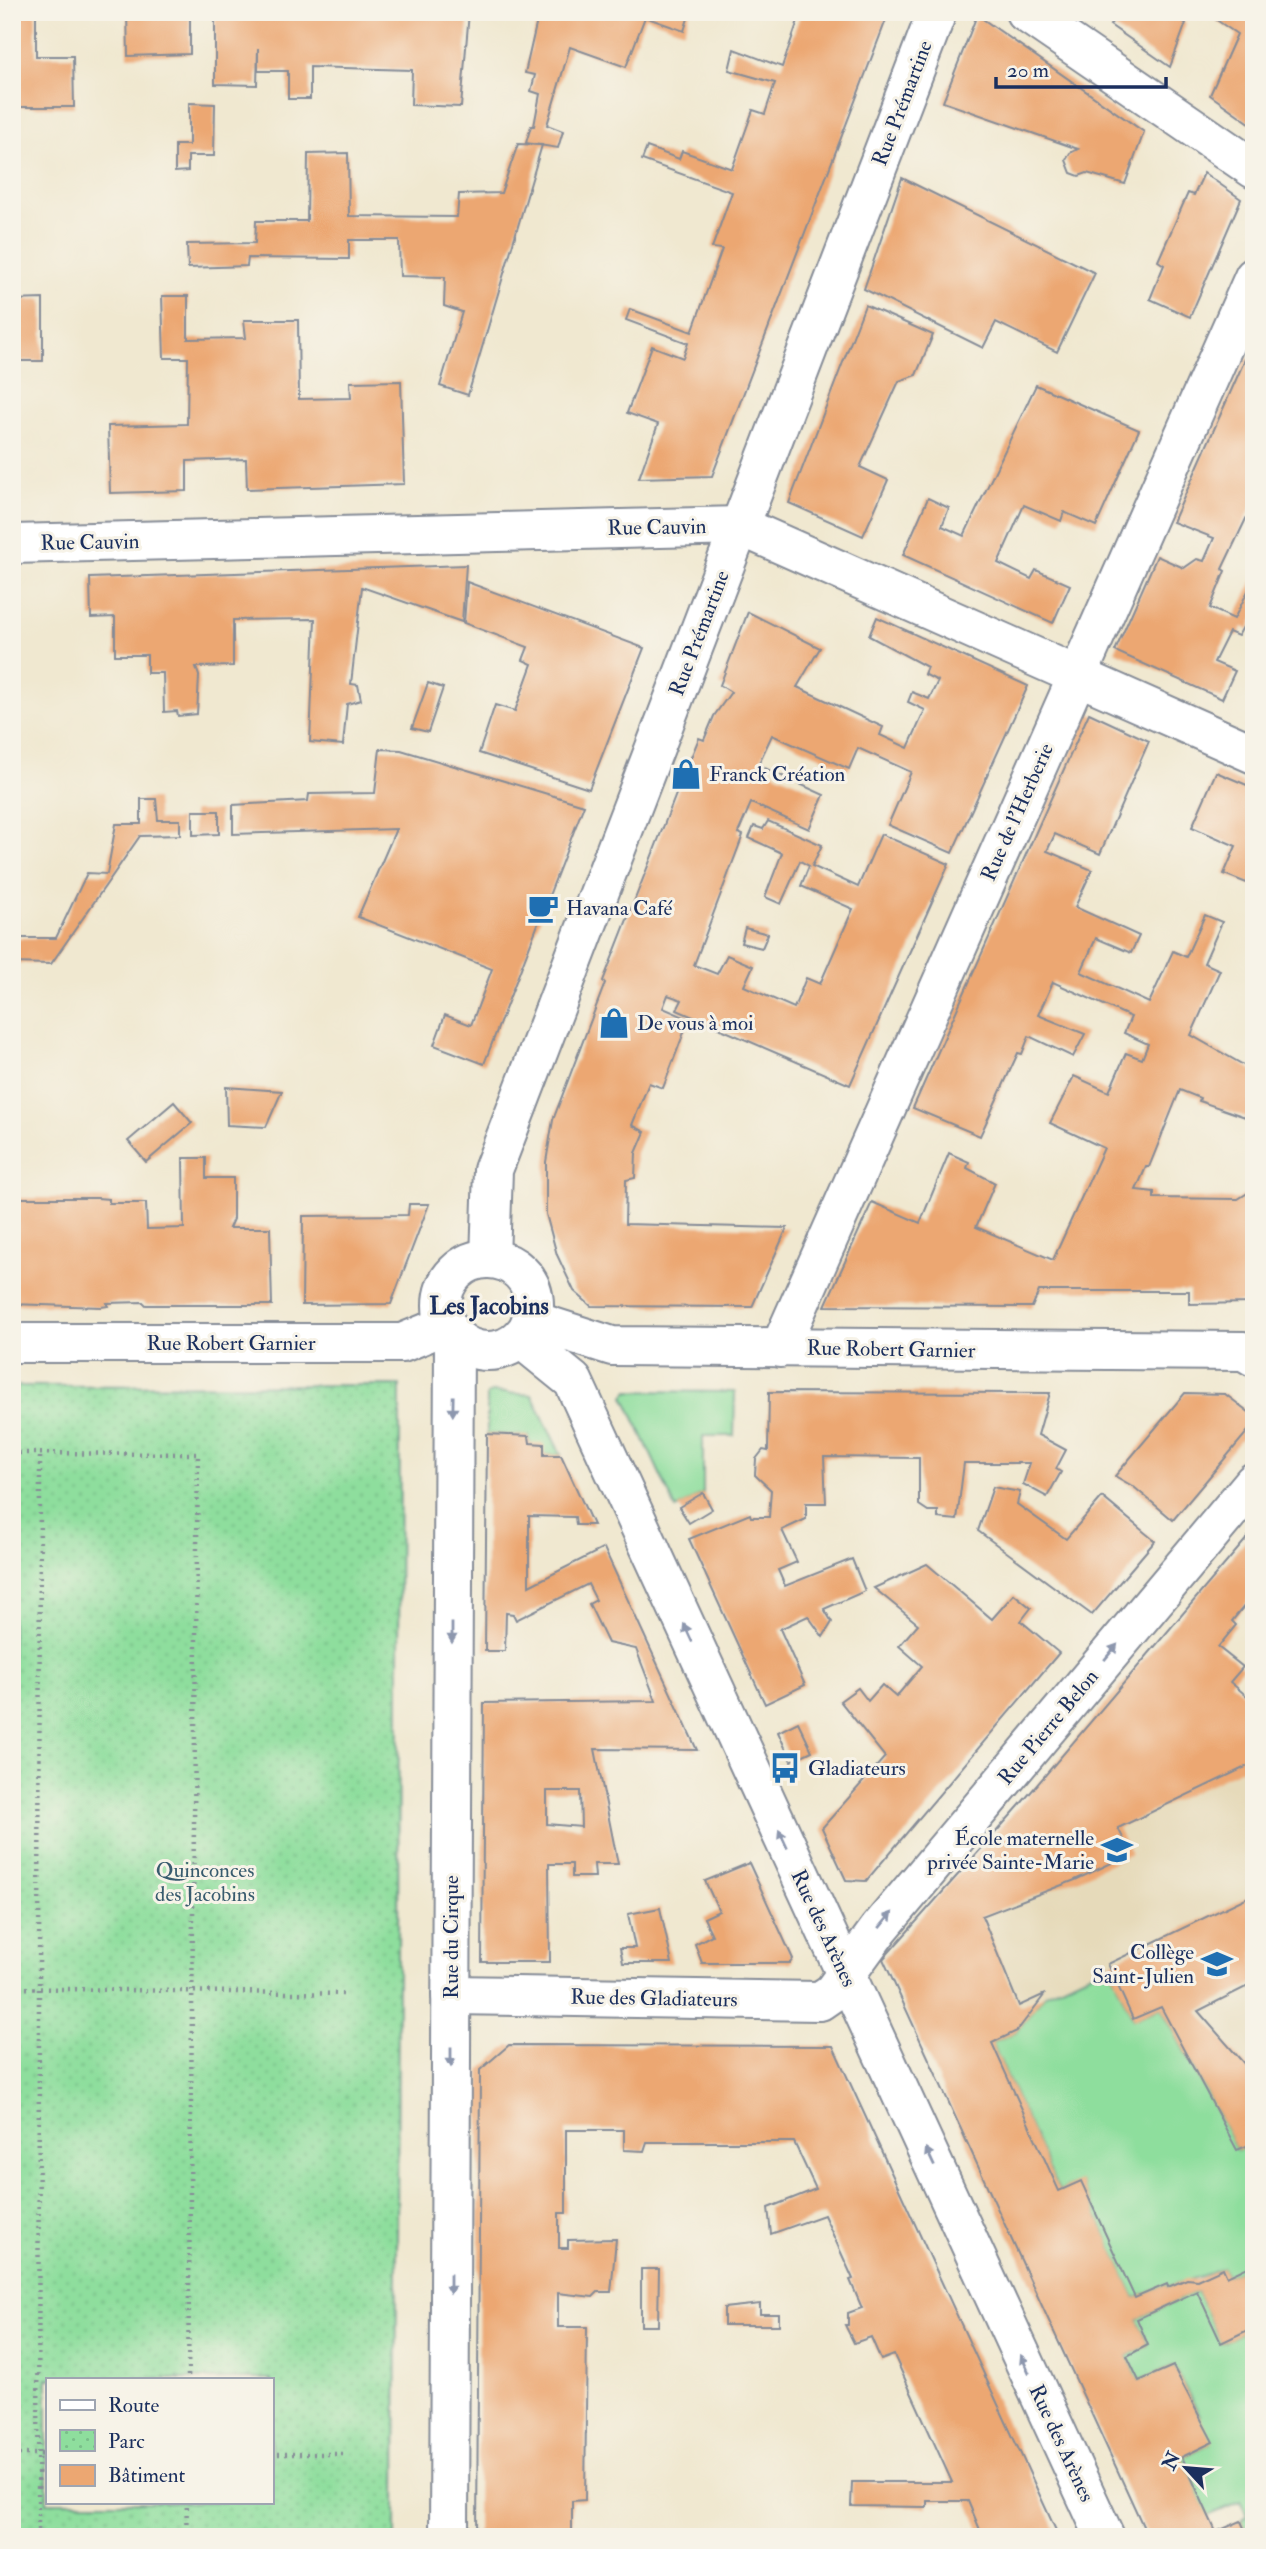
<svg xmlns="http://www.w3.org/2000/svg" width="1266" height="2549" font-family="'IM FELL Double Pica',serif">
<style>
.built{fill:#e6daba}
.park{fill:url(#park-dots);stroke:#54867e;stroke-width:2;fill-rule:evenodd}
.garden{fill:#8ede9d;stroke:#54867e;stroke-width:2}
.building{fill:#eca772;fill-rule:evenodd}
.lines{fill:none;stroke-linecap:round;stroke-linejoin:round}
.minor-casing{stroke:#868c97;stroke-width:42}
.tertiary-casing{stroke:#868c97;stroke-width:42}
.path{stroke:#868c97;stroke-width:4.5;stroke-dasharray:2 5;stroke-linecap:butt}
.minor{stroke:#fff;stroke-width:38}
.tertiary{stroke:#fff;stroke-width:38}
.oneway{fill:#8d97ae}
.labels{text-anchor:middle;stroke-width:6;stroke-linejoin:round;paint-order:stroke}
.street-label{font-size:21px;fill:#1b2f5e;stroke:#f7f3e8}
.poi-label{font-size:21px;fill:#1b2f5e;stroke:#f7f3e8;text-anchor:start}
.park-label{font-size:21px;fill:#385b6e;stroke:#f7f3e8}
.quarter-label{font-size:24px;font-weight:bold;fill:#1b2f5e;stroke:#f7f3e8}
</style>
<defs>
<pattern id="park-dots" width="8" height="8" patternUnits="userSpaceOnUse" patternTransform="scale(1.75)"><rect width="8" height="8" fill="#8ede9d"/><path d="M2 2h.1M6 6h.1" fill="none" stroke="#7abf8a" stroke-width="1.8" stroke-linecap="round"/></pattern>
</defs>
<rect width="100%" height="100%" fill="#f7f3e8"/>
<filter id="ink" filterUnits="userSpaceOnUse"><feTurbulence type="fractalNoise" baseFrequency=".0143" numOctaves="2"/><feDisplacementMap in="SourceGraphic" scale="14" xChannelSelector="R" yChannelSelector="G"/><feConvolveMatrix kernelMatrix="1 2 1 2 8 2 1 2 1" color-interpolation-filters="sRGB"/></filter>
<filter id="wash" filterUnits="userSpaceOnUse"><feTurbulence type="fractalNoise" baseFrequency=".00686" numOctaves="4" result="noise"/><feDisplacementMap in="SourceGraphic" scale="28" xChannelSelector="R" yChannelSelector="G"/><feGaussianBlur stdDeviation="1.57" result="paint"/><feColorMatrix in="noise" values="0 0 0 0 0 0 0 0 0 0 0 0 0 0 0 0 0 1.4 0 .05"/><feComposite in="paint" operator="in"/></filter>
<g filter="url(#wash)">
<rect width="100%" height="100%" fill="#f0e8d0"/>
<!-- built -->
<path class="built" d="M1254 1702V2075L1185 1995 1193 1991 1166 1936 925 2049 883 1959 1019 1806Z"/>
<!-- park -->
<path class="park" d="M400 1385 396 2537H12V1386ZM47 2379H271V2502H47Z"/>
<!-- garden -->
<g class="garden">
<path d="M628 1391 735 1392 734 1436H703V1493L680 1507 676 1509 624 1396Z"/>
<path d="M492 1392 532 1395 561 1455H544L530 1443 529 1436 487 1434V1395Z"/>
<path d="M1108 1964 1133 2019 1161 2007 1237 2150 1254 2143V2264L1227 2277 1223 2268C1204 2277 1187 2279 1168 2287L1167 2284 1135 2298 1081 2182 1059 2191 992 2043 1017 2031 1045 1994Z"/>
<path d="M1197 2291 1221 2343 1254 2327V2537H1248L1241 2521 1247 2515 1240 2502 1208 2516 1182 2457 1211 2443 1198 2417 1200 2415 1173 2366 1139 2381 1127 2356 1148 2345 1137 2319Z"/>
</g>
<g id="blocks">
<!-- building -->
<g class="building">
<path d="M12 12H36V56H73L74 107H12Z"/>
<path d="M127 12H190V54L128 56Z"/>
<path d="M215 12H469L461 107 411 105 412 70 310 67V99H288V71H258V48L257 85 215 84Z"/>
<path d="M539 12H690L684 31 645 17 626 67 570 47 547 125 563 131 558 148 526 143 531 126H534L540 94 531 91 535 75 525 73Z"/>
<path d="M801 12H889L712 476 639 478 658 424 627 413 652 346 683 358 688 343 626 320 630 309 692 332 722 249 712 248 732 192 642 160 647 147 679 159 682 151 732 169 753 110 765 114 775 83 729 70 734 49 782 67Z"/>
<path d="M1119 12H1163L1186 23 1170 67 1110 25Z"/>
<path d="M1218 12H1254V126L1210 95 1237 34 1215 19Z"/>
<path d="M977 15 1144 132 1125 184 1087 173 1079 176 1071 173 1066 160 1070 153 1078 149 943 102Z"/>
<path d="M189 103 215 104 214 156H188V171L175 172V145H189Z"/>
<path d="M518 144 542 145 468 395 440 386 462 312 444 306 445 277 400 276 399 240H349V259L248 258 247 266 188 268 187 244 255 243 256 221H307L308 154 348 153 349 216 457 217 459 194 501 193Z"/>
<path d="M1204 173 1241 199 1190 317 1150 299 1164 265 1158 261 1188 193 1194 195Z"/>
<path d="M902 178 1095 273 1057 352 996 322 983 348 864 289Z"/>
<path d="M162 296H188V339L246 338 244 320H298L299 399 351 398 350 382 401 381 404 484 247 489 246 459 187 461V491L110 493 108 426 187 424 188 358H164Z"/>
<path d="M43 299V361H17V426L12 427V300Z"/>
<path d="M865 305 933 335 916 375 899 381 860 467 888 480 863 536 789 503Z"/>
<path d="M1246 357 1254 362V502L1222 569 1225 571 1210 608 1234 619 1254 579V618L1249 629 1243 627 1238 636 1229 632 1214 662 1235 671 1222 699 1115 651 1157 556 1184 568 1197 559 1204 561 1214 538 1173 522Z"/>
<path d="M1036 385 1139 430 1096 526 1064 512 1061 521 1024 505 998 563 1031 579 1036 570 1070 585 1053 623 903 555 928 498 949 508 942 526 964 536Z"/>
<path d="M466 565 462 622 362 587 351 684 358 685 361 700 347 704 343 745 310 742 315 619 233 620V666L196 667 199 676 197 714 178 716 177 711 164 712 163 673H147V655H115V617L91 618 90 578Z"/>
<path d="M467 582 644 648 589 789 479 753 495 705 515 711 532 664 523 660 528 647 464 623Z"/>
<path d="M748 612 820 648 797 687 883 727 880 735 908 748 925 710 908 702 912 692 929 699 938 681 924 674 927 667 869 636 877 617 1028 686 952 853 888 825 911 772 858 748 849 769 772 735 758 765 824 795 809 829 751 803 738 833 743 835 694 965 717 974 727 955 753 966 744 986 794 1008 806 978 820 984 853 909 801 886 809 866 800 861 781 904 765 897 782 853 749 838 754 826 763 829 768 821 822 845 812 866 858 887 881 834 949 864 850 1085 677 1010 682 1000 668 995 663 1008 689 1019 663 1088 649 1083 632 1125 645 1132 636 1153 635 1178 626 1180 625 1224 787 1228 752 1307 591 1306 574 1291 557 1255 546 1214V1162L553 1120 605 983 603 981 680 784 699 738 704 740 714 716 731 692 720 685Z"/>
<path d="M428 683 443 688 428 732 412 728Z"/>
<path d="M1089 713 1149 741 1100 854 1055 834 1047 851 1092 870 1075 907 1139 936 1131 953 1096 938 1081 972 1149 1003 1173 951 1186 957 1205 915 1222 922 1204 963 1220 970 1191 1035 1254 1071V1120L1199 1101 1200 1098 1180 1090 1149 1167H1146L1136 1190 1154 1192V1198L1238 1199 1254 1189V1303L1189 1304V1291H1039L1032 1307 825 1306 872 1202 920 1223 949 1153 969 1162 967 1168 995 1183 976 1227 1053 1260 1104 1148 1050 1123 1074 1076 1109 1092 1126 1053 1142 1059 1148 1044 1124 1033 1131 1017 1053 982 1038 1015 1085 1034 1073 1057 1029 1036 1022 1054 1018 1053 980 1136 913 1108Z"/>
<path d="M380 749 401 750 584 805 484 1064 434 1045 445 1015 471 1025 492 969 358 917 396 829 233 834V805L308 801 309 794 375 793Z"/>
<path d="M1216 772 1254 788V886L1224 874 1236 846 1192 827Z"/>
<path d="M141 799H156L158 820H180V835L140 836 51 964 12 963V909H18V938H56L87 873 107 874 116 824H141Z"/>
<path d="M193 811H219V834L193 835Z"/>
<path d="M745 928 768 934 762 948 741 943Z"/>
<path d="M226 1087 282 1091 266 1127 227 1125Z"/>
<path d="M174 1102 192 1123 146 1162 128 1141Z"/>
<path d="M183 1158H206V1178H233V1219L229 1228H270L272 1305H146L143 1302 107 1303 108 1306 101 1307 12 1304V1198H97L109 1199V1203H146L147 1229 184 1228Z"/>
<path d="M409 1204H429L391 1304 302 1305 303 1216 408 1215Z"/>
<path d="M769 1392 1050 1393 1038 1435 1066 1450 1056 1469 1061 1472 1047 1497 1023 1484 1030 1463H964L957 1520 938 1518V1511H928L919 1505V1458L824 1457 826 1503H806V1519L782 1530 797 1562 778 1570 785 1586 852 1559 865 1591 824 1609 832 1622 823 1637 808 1616 780 1629 805 1685 765 1704 689 1539 750 1514 751 1517H769L771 1490 755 1475 756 1459 763 1450 768 1451Z"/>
<path d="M1185 1393 1225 1394 1254 1416V1424L1173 1520 1134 1487 1115 1476Z"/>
<path d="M487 1434 529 1436 530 1443 544 1444V1455H561L593 1525H576L575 1517 529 1516V1586L604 1548 697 1750 595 1749 618 1864H594L595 1877H572V1864H549L550 1962H482L484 1703 656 1701 636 1649 608 1643 589 1604 596 1600 588 1584 516 1620 513 1614 506 1613 505 1651H485ZM547 1791H580L581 1827 547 1824Z"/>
<path d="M993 1487 1020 1492 1017 1504 1066 1539 1102 1497 1155 1541 1092 1615 978 1531Z"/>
<path d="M703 1493 712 1509 689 1523 679 1507Z"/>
<path d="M1254 1530V1594L1232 1621 1236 1625 1218 1647 1243 1667 1230 1682 1254 1702V1763L1118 1828 1131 1854 1075 1880 982 1916 1019 2006 1045 1994 1017 2031 992 2043 1059 2191 1081 2181 1135 2298 1167 2284 1168 2287 1187 2279 1197 2280 1223 2268 1227 2277 1254 2264V2327L1221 2343 1197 2291 1137 2319 1148 2345 1127 2356 1139 2381 1173 2366 1213 2442 1182 2457 1216 2532 1241 2521 1248 2537H1148L883 1959 1019 1806Z"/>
<path d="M927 1564 992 1619 1014 1594 1031 1608 1021 1621 1059 1653 866 1881 846 1880 822 1828 885 1757 840 1701 858 1688 868 1701 882 1685 896 1697 922 1666 899 1646 918 1624 874 1588Z"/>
<path d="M798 1722 812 1751 791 1761 778 1732Z"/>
<path d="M749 1863 793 1959 790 1963H702L695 1944 712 1935 704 1918 719 1911 705 1881Z"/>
<path d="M1254 1894V1983L1198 2011 1254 2075V2143L1237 2150 1161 2007 1133 2019 1108 1964Z"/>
<path d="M660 1908 672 1963H623L620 1948H635L628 1914Z"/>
<path d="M509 2045 833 2046 1059 2537H983L968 2501H927V2507L851 2506 852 2482H952L894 2355 881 2360 871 2337 854 2343 845 2325H848V2313L862 2308 850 2280 853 2279 824 2215 771 2234 768 2208 816 2189 794 2142H647L644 2151 624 2150V2130H566V2213H559V2248H568V2240L616 2239 611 2292H598L593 2297 558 2293V2327H587L585 2500 572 2501V2537H477L480 2070Z"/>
<path d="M641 2269H659L658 2326H641Z"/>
<path d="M760 2304V2314H779V2325H724V2308Z"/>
</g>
</g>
</g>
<g filter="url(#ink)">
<use href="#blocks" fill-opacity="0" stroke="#868c97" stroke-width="2"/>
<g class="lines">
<defs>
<g id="minor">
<path d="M1025 12 1254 169"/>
<path d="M12 544 740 526 1254 754"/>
<path d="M531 1320 612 1346 1244 1351 1254 1357"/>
<path d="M12 1343H402L446 1325"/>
<path d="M780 1348 1254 277"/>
<path d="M451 1995 820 2001 833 1992 879 1929 1254 1482"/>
</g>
<g id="tertiary">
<circle cx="488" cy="1305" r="46"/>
<path d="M490 1259 493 1170 937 12"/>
<path d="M520 1338 573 1381 1105 2537"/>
<path d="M449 2537 454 1337"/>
</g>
</defs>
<!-- minor casing -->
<use href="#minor" class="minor-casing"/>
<!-- tertiary casing -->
<use href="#tertiary" class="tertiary-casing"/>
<!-- path -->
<g class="path">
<path d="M12 1453 198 1454 188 2379"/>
<path d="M12 1988 347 1994"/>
<path d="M12 2454H47"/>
<path d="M271 2454H345"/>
<path d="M38 2537 40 1453"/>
<path d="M186 2537 187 2502"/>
</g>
<!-- minor -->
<use href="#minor" class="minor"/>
<!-- tertiary -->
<use href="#tertiary" class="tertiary"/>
</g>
<!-- one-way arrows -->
<defs><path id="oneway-solid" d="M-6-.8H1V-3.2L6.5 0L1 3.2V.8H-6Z" transform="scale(1.75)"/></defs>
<g class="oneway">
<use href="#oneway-solid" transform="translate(453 1406) rotate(91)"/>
<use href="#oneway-solid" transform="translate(452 1633) rotate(90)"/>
<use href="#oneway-solid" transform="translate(688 1633) rotate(-115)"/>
<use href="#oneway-solid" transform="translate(1111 1652) rotate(-50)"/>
<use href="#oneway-solid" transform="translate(783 1839) rotate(-115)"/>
<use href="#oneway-solid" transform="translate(886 1920) rotate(-50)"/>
<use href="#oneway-solid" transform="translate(451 2057) rotate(90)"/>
<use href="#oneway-solid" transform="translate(930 2157) rotate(-115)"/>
<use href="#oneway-solid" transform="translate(450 2284) rotate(90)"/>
<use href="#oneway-solid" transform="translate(1025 2364) rotate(-115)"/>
</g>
</g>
<!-- icons -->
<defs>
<symbol id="shop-bare" viewBox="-9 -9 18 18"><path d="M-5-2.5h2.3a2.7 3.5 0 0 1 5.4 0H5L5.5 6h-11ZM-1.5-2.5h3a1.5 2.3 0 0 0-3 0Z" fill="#1f6fb2" stroke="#f7f3e8" stroke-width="2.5" paint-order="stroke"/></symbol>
<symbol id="cafe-bare" viewBox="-9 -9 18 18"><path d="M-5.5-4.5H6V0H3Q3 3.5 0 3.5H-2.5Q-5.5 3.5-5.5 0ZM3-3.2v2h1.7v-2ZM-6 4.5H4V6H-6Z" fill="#1f6fb2" stroke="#f7f3e8" stroke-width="2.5" paint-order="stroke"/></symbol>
<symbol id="bus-bare" viewBox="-9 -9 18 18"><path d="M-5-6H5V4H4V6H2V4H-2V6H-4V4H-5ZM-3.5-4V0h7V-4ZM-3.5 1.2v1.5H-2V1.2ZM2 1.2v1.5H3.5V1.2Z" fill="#1f6fb2" stroke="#f7f3e8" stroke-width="2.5" paint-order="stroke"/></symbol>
<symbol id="school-bare" viewBox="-9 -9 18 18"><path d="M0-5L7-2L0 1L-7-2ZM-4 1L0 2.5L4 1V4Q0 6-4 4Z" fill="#1f6fb2" stroke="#f7f3e8" stroke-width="2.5" paint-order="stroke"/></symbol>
</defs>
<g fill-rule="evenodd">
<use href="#shop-bare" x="664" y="752" width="44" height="44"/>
<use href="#cafe-bare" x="521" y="886" width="44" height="44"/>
<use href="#shop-bare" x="592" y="1001" width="44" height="44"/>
<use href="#bus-bare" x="763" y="1746" width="44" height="44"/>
<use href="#school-bare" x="1095" y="1828" width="44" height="44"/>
<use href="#school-bare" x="1195" y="1942" width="44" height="44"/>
</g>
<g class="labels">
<!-- street labels -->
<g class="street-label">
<text transform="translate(902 103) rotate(-69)" y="7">Rue Prémartine</text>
<text transform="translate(657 527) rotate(-1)" y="7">Rue Cauvin</text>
<text transform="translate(90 542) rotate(-1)" y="7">Rue Cauvin</text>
<text transform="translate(699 633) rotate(-69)" y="7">Rue Prémartine</text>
<text transform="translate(1017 812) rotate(-66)" y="7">Rue de l'Herberie</text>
<text x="231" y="1350">Rue Robert Garnier</text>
<text transform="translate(891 1349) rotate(1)" y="7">Rue Robert Garnier</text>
<text transform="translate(1048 1727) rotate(-50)" y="7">Rue Pierre Belon</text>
<text transform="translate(824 1928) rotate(65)" y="7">Rue des Arènes</text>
<text transform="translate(451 1937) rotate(-90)" y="7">Rue du Cirque</text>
<text transform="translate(654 1998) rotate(1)" y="7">Rue des Gladiateurs</text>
<text transform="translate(1062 2443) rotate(65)" y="7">Rue des Arènes</text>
</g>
<!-- poi labels -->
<g class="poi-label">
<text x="709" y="781">Franck Création</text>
<text x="566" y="915">Havana Café</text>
<text x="637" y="1030">De vous à moi</text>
<text x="808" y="1775">Gladiateurs</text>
<text x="1094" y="1845" text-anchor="end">École maternelle<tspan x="1094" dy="24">privée Sainte-Marie</tspan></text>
<text x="1194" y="1959" text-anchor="end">Collège<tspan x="1194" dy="24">Saint-Julien</tspan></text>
</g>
<!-- park labels -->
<g class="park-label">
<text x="205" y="1877">Quinconces<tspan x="205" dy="24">des Jacobins</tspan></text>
</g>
<!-- quarter labels -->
<g class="quarter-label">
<text x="489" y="1314">Les Jacobins</text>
</g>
</g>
<!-- margin -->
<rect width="1266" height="2549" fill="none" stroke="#f7f3e8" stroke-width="42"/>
<!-- legend -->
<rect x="46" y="2378" width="228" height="126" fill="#f7f3e8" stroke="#9fa5b1" stroke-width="2"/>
<rect x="60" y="2400" width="35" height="10" fill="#ffffff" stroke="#9fa5b1" stroke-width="2"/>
<text x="108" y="2412" font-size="21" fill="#1b2f5e">Route</text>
<rect x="60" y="2430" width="35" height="21" fill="url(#park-dots)" stroke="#9fa5b1" stroke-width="2"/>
<text x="108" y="2448" font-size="21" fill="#1b2f5e">Parc</text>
<rect x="60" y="2465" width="35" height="21" fill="#eca772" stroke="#9fa5b1" stroke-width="2"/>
<text x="108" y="2482" font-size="21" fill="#1b2f5e">Bâtiment</text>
<!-- north arrow -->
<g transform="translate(1186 2468) rotate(296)" stroke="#f7f3e8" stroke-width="5" paint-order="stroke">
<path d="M0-5L12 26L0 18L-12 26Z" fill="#1b2f5e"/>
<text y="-10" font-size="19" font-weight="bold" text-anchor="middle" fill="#1b2f5e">N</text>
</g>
<!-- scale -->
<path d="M996 77v10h170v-10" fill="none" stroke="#1b2f5e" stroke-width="3.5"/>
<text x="1007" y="77" font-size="21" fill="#1b2f5e" stroke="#f7f3e8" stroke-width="5" paint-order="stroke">20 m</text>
</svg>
